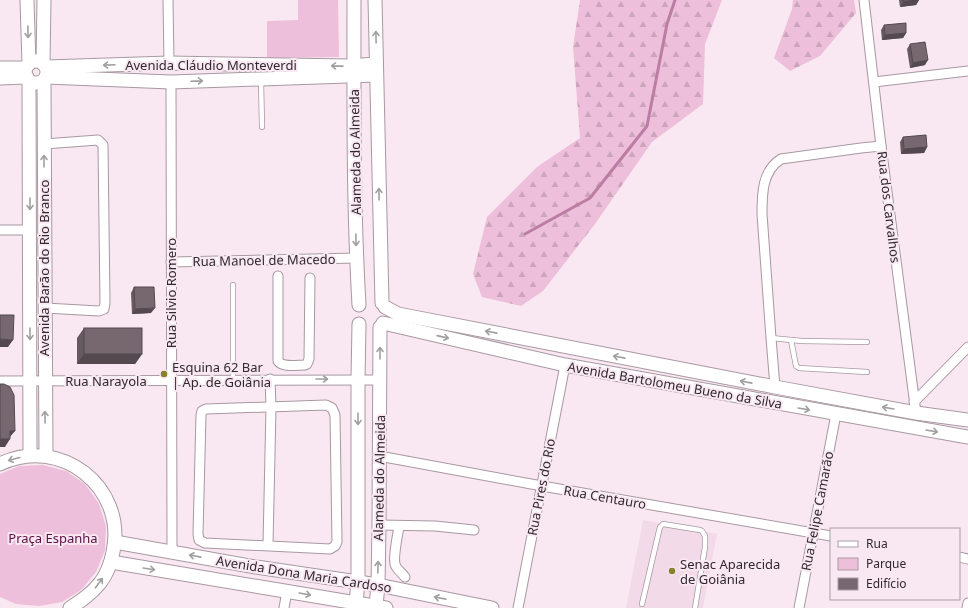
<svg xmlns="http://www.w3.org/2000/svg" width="968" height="608" font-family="'Noto Sans',sans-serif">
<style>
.built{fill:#f3dae8}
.green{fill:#edbfda}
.forest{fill:url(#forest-firs)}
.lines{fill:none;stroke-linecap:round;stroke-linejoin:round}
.stream{stroke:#bb7da3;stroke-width:3}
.lane-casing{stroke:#a898a1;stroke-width:6}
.street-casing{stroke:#a898a1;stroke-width:11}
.secondary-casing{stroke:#a898a1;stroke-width:15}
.lane{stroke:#fff;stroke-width:4.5}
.street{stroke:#fff;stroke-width:9}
.secondary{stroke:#fff;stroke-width:13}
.wall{fill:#665960}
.shaded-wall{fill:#53494e}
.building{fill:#776870;stroke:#53494e}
.oneway{stroke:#a29fa0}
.poi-dot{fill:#87832c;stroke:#f9e8f2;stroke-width:1.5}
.labels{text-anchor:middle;stroke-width:4;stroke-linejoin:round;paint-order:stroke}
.street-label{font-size:13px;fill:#30292d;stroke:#f9e8f2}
.poi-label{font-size:13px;fill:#30292d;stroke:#f9e8f2;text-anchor:start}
.park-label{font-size:13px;fill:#5a0e43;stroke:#f9e8f2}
</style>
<defs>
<pattern id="forest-firs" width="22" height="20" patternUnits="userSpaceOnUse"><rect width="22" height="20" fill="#edbfda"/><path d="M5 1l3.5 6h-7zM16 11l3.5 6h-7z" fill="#cca4bb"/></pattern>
</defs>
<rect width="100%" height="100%" fill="#f9e8f2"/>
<!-- built -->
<path class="built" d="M643 520 717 534 703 608H626Z"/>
<!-- green -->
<g class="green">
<path d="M298 0H338L339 57 267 58V21L298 20Z"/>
<path d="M43 465 66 471 85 484 99 504 106 526 105 550 96 572 81 590 62 602 39 606 16 604 0 597V474L19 466Z"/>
</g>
<!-- forest -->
<g class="forest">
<path d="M580 0H722L705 44 703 104 652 142 595 224 543 291 521 306 482 297 473 274 487 217 537 167 580 138 573 47Z"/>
<path d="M793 0H854L856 13 820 56 790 71 774 58 792 9Z"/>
</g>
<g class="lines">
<!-- stream -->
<path class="stream" d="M525 234 590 198 647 126 667 24 675 0"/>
<defs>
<g id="lane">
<path d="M261 80 262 127"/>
<path d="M233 285V380"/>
<path d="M771 338 802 341 867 342"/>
<path d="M791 340 796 366 799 368 867 372"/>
<path d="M642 604 659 531 660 527 663 524 700 530 702 531 705 536V547L695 608"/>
</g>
<g id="street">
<path d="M168 0 169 63"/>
<path d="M864 0 881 146 916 413"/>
<path d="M171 82 172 552"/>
<path d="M874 82 968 71"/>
<path d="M44 144 98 140 103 145 105 303 104 309 99 311 45 308"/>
<path d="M0 230H30"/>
<path d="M171 262 357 258"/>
<path d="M278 276V361C283 368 297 365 305 365L307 364 309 359 310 278"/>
<path d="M0 381 381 380"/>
<path d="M775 387 771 338 762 214C762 194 762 171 781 159L861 148 881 146"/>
<path d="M914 402 968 347"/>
<path d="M326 405 332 408 335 415 337 542 335 546 330 549 205 543 199 540 198 534 201 415 202 411 206 409Z"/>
<path d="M379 456 542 486 831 536"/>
<path d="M379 525 435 526 474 530"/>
<path d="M399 526C398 534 393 556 395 564 396 569 402 573 405 577"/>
<path d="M268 545 271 407 270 379"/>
<path d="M959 557 968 559"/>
<path d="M284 608 287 591"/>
<path d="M518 608 565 365"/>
<path d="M799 608 836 414"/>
<path d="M967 608 968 603"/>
</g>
<g id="secondary">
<path d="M27 0 29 64"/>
<path d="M354 0C354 102 353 203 359 305"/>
<path d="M375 0 382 303"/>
<circle cx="36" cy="72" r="11"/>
<path d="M43 64 44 0"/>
<path d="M46 67 169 63 349 66 376 64"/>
<path d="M0 68H26"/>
<path d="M46 77 171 82 376 75"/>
<path d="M0 78 27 77"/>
<path d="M29 81 30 455"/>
<path d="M44 81 46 456"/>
<path d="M385 307 398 314 775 387 916 413 968 420"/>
<path d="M383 323 565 365 968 437"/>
<path d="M0 464C60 435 127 487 113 552 111 563 107 574 100 583 91 594 82 600 70 608"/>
<path d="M115 542 256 567 378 585 492 608"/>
<path d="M111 562 386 608"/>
<path d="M356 603 358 582V379L359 324"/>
<path d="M376 606 378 585 379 525 380 327"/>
</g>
</defs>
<!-- lane casing -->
<use href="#lane" class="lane-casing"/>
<!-- street casing -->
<use href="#street" class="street-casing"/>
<!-- secondary casing -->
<use href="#secondary" class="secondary-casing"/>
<!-- lane -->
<use href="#lane" class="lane"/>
<!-- street -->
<use href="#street" class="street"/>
<!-- secondary -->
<use href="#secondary" class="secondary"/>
</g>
<!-- wall -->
<g class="wall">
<path d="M899 0H919L916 5 900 7Z"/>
<path d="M884 25 906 33 903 38 882 40 881 30Z"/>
<path d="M910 44 925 65 910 68 907 49Z"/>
<path d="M903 137 927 147 924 153 901 154 900 142Z"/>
<path d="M134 287 151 313 132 314 131 293Z"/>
<path d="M84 328 142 354 135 364H77V338Z"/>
</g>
<!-- shaded-wall -->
<g class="shaded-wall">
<path d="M915 0H919L916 5 900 7 904 2Z"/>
<path d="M906 33 903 38 882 40 885 35Z"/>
<path d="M928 60 925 65 910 68 913 63Z"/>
<path d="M927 147 924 153 901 154 904 149Z"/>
<path d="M155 308 151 313 132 314 135 309Z"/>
<path d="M0 339 13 340 8 347H0Z"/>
<path d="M84 354H142L135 364H77Z"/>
<path d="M10 431H15L9 438Z"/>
<path d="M0 439H10L5 447H0Z"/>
</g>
<!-- building -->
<g class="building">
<path d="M903 0H915L904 2Z"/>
<path d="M906 23V33L885 35 884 25Z"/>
<path d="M925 42 928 60 913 63 910 44Z"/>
<path d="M926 135 927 147 904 149 903 137Z"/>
<path d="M134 287H154L155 308 135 309Z"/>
<path d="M0 315H14L13 340 0 339Z"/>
<rect x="84" y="328" width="58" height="26"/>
<path d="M0 384H4L10 387 14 395 15 431H10V439H0Z"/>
</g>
<!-- one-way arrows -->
<defs><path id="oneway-shaft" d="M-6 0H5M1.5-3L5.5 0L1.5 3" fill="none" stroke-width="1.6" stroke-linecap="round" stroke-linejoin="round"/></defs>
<g class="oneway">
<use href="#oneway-shaft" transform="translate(28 32) rotate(89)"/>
<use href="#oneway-shaft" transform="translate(376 37) rotate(-91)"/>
<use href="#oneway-shaft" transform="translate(109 65) rotate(178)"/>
<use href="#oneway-shaft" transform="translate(337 66) rotate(-179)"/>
<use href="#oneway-shaft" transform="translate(197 81) rotate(-2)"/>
<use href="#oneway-shaft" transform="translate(44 161) rotate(-90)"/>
<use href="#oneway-shaft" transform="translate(379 194) rotate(-91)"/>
<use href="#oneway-shaft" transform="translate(30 204) rotate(90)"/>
<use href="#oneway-shaft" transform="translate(356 240) rotate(89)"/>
<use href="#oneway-shaft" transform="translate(491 332) rotate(-169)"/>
<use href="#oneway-shaft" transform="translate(30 334) rotate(90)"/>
<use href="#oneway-shaft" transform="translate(443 337) rotate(13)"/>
<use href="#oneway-shaft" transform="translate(380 353) rotate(-90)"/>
<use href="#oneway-shaft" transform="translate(619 357) rotate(-169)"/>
<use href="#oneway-shaft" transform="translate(322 379)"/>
<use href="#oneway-shaft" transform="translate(746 382) rotate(-169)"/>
<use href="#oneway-shaft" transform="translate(888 408) rotate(-170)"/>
<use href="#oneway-shaft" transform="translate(804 409) rotate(10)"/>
<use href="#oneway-shaft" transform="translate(45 417) rotate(-91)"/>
<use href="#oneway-shaft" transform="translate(358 419) rotate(90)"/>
<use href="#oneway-shaft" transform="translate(932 431) rotate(10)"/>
<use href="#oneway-shaft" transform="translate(14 459) rotate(165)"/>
<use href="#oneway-shaft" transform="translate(195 556) rotate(-169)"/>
<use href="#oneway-shaft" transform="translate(378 567) rotate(-89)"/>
<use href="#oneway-shaft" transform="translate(149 569) rotate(9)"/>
<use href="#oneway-shaft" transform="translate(99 583) rotate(-53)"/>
<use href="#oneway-shaft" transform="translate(305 594) rotate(10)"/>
<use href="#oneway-shaft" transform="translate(440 598) rotate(-169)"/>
</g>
<!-- markers -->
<g class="poi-dot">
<circle cx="164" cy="374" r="4"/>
<circle cx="672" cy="571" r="4"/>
</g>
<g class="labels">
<!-- street labels -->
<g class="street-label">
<text x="211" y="70">Avenida Cláudio Monteverdi</text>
<text transform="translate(355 152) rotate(-91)" y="5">Alameda do Almeida</text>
<text transform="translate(889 207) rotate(83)" y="5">Rua dos Carvalhos</text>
<text transform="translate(264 260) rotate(-1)" y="5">Rua Manoel de Macedo</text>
<text transform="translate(44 268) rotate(-90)" y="5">Avenida Barão do Rio Branco</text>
<text transform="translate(171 293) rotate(-90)" y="5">Rua Silvio Romero</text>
<text x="106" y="386">Rua Narayola</text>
<text transform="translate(675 385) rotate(10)" y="5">Avenida Bartolomeu Bueno da Silva</text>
<text transform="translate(379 478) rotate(-89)" y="5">Alameda do Almeida</text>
<text transform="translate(541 487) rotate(-79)" y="5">Rua Pires do Rio</text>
<text transform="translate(605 497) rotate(10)" y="5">Rua Centauro</text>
<text transform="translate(817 511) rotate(-79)" y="5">Rua Felipe Camarão</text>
<text transform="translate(304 574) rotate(9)" y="5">Avenida Dona Maria Cardoso</text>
</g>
<!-- poi labels -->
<g class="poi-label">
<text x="172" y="372">Esquina 62 Bar<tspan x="172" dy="15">| Ap. de Goiânia</tspan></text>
<text x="680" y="569">Senac Aparecida<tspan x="680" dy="15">de Goiânia</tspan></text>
</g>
<!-- park labels -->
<g class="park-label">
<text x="53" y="543">Praça Espanha</text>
</g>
</g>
<!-- legend -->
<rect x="830" y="528" width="130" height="72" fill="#f9e8f2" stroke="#a99ca3"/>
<rect x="838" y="541" width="20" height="6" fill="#ffffff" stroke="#a99ca3"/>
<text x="866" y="548" font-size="12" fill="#30292d">Rua</text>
<rect x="838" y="558" width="20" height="12" fill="#edbfda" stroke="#a99ca3"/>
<text x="866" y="568" font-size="12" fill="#30292d">Parque</text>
<rect x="838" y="578" width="20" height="12" fill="#776870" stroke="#a99ca3"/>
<text x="866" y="588" font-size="12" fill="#30292d">Edifício</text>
</svg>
